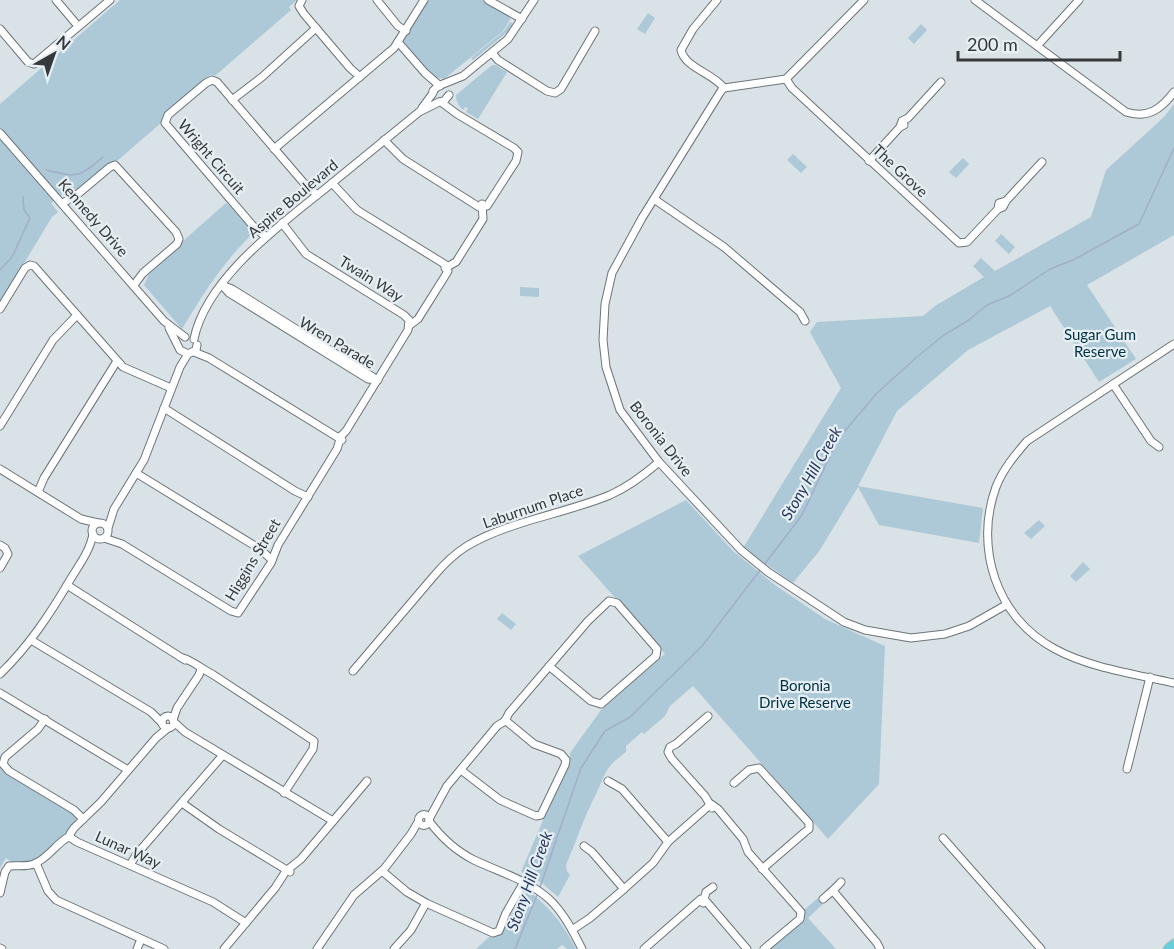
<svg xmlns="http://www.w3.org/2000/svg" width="1174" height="949" font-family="Lato,sans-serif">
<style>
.green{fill:#adc9d7}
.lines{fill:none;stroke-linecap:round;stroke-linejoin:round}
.stream{stroke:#a2aeca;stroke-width:1.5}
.minor-casing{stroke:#6d7478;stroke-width:9}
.major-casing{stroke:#bfc0c0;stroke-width:11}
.minor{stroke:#fff;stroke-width:7}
.major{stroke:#66cdda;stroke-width:9}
.labels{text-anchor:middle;stroke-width:4.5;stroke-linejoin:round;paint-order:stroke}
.street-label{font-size:15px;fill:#36393b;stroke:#e6eff3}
.park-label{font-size:15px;fill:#003143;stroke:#e6eff3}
.water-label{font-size:16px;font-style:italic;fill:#29385f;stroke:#e6eff3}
</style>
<rect width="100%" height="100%" fill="#d9e2e6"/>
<!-- green -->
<g class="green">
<path d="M120 0H297L289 7 291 10 216 75H210L163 116 161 123 117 161 110 162 69 197 64 193 51 203 58 212 52 217 0 303V104Z"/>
<path d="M427 0H484L511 18 503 31 444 79 439 78 436 80 404 44V39Z"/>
<path d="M648 13 655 18 645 34 637 29Z"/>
<path d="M510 22 513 24 512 28 473 60 471 58 504 31Z"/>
<path d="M921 24 927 30 914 44 908 38Z"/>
<path d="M492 65H496L507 72 478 119 466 112 468 108 465 107 463 110C458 105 456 101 456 95Z"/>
<path d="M1174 104V235L1087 285 1136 359 1099 382 1050 306 968 350 897 411 858 486 983 508 979 543 879 525 858 487 820 550 793 583 743 548 841 388 810 332 817 322 923 316 935 306 984 277 973 266 981 258 995 271 1091 217 1106 170 1164 117Z"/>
<path d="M793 154 807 167 801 173 787 160Z"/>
<path d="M963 158 969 164 956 178 949 172Z"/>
<path d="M226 203 230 206 253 233C221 265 205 291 182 329L144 285 149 274 159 265 157 264Z"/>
<path d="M1001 234 1015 247 1009 254 995 241Z"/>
<path d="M520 287 539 288V297L520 296Z"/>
<path d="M686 500 733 551 775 585 825 619 885 646 879 784 828 839 693 686 670 706 665 716 644 734 642 732 626 746V752C621 756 615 760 611 765 603 774 601 785 596 794 584 817 576 842 566 865L567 871 570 875 558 897 542 883 521 872 570 757V753L601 710 665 654 578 556Z"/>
<path d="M1039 520 1045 526 1031 539 1024 533Z"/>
<path d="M1083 562 1090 569 1076 582 1070 576Z"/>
<path d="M502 613 516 624 511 630 497 619Z"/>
<path d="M0 768 72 812 76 819C73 828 64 834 58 840 44 854 26 874 6 858L0 868Z"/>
<path d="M529 891C550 908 564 925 576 949H567L562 945 557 949H476L489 937 499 935 524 893Z"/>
<path d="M819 897 824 903 808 918 836 949H769L802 912Z"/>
</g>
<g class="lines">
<!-- stream -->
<g class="stream">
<path d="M46 170C78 177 77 179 103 157"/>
<path d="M0 270 12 257 30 218 24 210 23 197"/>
<path d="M764 565 802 515 838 439 877 393 918 356 944 335 969 320 987 305 1011 295 1050 269 1073 260 1139 224 1174 148"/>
<path d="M540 887 581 768 605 731 630 717 702 646 761 569"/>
<path d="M515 949 537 895"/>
</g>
<defs>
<g id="minor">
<path d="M56 0 78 26"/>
<path d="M302 0 299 6 304 14 350 68 360 77"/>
<path d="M377 0 398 26 406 31"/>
<path d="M488 0 522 19"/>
<path d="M717 0 693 29 681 50C685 68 713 73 724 88"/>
<path d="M864 0 786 79 724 88 721 91 642 218 612 273 605 304 603 340 606 367 620 410 659 462 741 550 768 572 844 622 865 630 911 638 945 634 969 626 1006 605"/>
<path d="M975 0 1126 112C1148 119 1161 109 1174 92"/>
<path d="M0 29 28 62 34 64 110 0"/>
<path d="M398 42 425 73 440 86"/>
<path d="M1037 46 1079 0"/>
<path d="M492 53 498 60 547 91 555 93 561 89 595 31"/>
<path d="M786 79 792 88 959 243 967 242 998 209 999 203 1006 201"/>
<path d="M433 91 438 86 463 76 508 39 534 0"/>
<path d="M232 100 262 77 316 28"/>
<path d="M422 108 433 93"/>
<path d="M900 127 902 121 908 118 941 82"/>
<path d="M0 133 164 321 185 337"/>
<path d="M384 140 403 159 479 207 487 206 516 161 518 152 514 148 457 114 441 102"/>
<path d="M274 149 394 48 424 0"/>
<path d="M869 161 900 127 904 125"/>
<path d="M332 183 357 210 446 265 448 271 445 276 418 319 410 325"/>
<path d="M654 199 724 247 800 312 805 321"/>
<path d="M63 203 79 193 110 167 115 165 176 232 179 239 177 244 143 273 134 285"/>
<path d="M998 209 1003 207 1006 201 1042 162"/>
<path d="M282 223 306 254 404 315 409 320 408 330 346 431 341 436"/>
<path d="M266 237 254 227 165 123 168 115 206 83 212 80 217 82 303 182 317 195"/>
<path d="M445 268 456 262 483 219 482 204"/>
<path d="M222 285 229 293 368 379 378 380"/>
<path d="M224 286 232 289 373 377"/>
<path d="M0 309 25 268 30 265 34 266 123 367 171 388"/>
<path d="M169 328 180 350 188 354"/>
<path d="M194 339C206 279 281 224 326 188 357 163 388 137 419 112L439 102 444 101 449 95"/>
<path d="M1174 344 1027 441C1015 455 1003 469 996 487 974 547 996 618 1055 649 1090 668 1135 674 1174 683"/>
<path d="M194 352 209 358 342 440"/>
<path d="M1113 384 1151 441 1159 447"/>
<path d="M164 408 295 491 308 497"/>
<path d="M0 426 53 340 77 315"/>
<path d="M0 469 81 519 98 523"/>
<path d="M136 473 260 549 272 560"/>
<path d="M38 492 44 478 117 361"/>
<circle cx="100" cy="531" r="8"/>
<path d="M108 528 114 509 144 460 180 367 188 354 196 350 197 345"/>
<path d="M104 538 122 544 231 611 238 613 271 563 278 545 337 449 341 436"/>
<path d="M0 545 5 548 8 554 0 568"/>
<path d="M67 585 185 660"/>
<path d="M31 640 151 712 162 723"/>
<path d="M183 658C193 661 202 669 212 674L314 741 313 749 284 793"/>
<path d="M353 671 433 577C443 565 454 554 467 546 509 521 564 514 610 495 628 487 644 475 659 462"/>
<path d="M0 674C29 646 50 614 70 580 79 565 90 551 93 534"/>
<path d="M0 693 128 770"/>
<circle cx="168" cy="722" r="6"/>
<path d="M708 716 676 744 670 747 668 752 672 759 705 796 712 808"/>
<path d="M45 719 38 729 5 757 3 764 9 771 74 810 83 819"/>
<path d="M173 720 177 708 199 675 201 669"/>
<path d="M174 722 185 732 333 821"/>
<path d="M168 728 156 738 101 802 74 828 70 834 71 838 77 842 213 902 246 923"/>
<path d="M1127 769 1150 677"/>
<path d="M461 770 500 800 536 816 541 815 565 765 566 760 561 754 534 744 505 720"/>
<path d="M608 781 622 789 668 842"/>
<path d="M734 783 749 770 759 768 809 823V829L805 832 762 869"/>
<path d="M182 803 219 829 290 872"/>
<circle cx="424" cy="820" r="5.5"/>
<path d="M429 819 447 786 497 726 505 721 509 713 588 621 609 601 617 603 657 649 656 656 601 704 591 701 549 666"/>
<path d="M429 821C441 837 456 851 474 860 499 872 528 880 549 899 563 912 573 931 582 949"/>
<path d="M943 838 1041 949"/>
<path d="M584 846 592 852 624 889"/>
<path d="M36 863 48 891 56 900 164 949"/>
<path d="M130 865 136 855 223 755"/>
<path d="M382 871 407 892 426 903 493 933 499 931 506 913 524 882"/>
<path d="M834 892 877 943 880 949"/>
<path d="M0 893 5 872 9 866C17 865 26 867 34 864 49 858 56 843 70 836"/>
<path d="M823 899C830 893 835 889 841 882"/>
<path d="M703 903 706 892 713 887"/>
<path d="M572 930 590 918 624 889 653 863 668 842 711 804 718 809 743 839 748 852 801 912 800 919 764 949"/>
<path d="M0 948 2 949"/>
<path d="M137 949 141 939"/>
<path d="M224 949 275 888 286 871 301 859 367 781"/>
<path d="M317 949 354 895 384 869 411 834 418 822"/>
<path d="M394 949 411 930 426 903"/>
<path d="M644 949 701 899 705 900 747 949"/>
</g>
<path id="major" d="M1168 949 1174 944"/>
</defs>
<!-- minor casing -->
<use href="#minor" class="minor-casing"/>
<!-- major casing -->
<use href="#major" class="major-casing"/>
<!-- minor -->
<use href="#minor" class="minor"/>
<!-- major -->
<use href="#major" class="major"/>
</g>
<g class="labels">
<!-- street labels -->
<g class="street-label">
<text transform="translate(211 157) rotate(49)" y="5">Wright Circuit</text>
<text transform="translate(900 171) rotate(43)" y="5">The Grove</text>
<text transform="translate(293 199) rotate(-40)" y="5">Aspire Boulevard</text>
<text transform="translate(93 218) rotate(49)" y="5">Kennedy Drive</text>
<text transform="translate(371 279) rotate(32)" y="5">Twain Way</text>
<text transform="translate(337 343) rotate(31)" y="5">Wren Parade</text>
<text transform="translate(661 439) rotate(52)" y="5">Boronia Drive</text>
<text transform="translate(533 507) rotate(-19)" y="5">Laburnum Place</text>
<text transform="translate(253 560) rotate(-59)" y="5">Higgins Street</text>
<text transform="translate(128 850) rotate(24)" y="5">Lunar Way</text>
</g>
<!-- park labels -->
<g class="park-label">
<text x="1100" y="340">Sugar Gum<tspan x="1100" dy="17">Reserve</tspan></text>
<text x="805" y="691">Boronia<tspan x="805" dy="17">Drive Reserve</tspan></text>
</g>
<!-- water labels -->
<g class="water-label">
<text transform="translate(811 473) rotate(-60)" y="6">Stony Hill Creek</text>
<text transform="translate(529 881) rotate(-70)" y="6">Stony Hill Creek</text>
</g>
</g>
<!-- north arrow -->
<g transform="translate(54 54) rotate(40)" stroke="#e6eff3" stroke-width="4.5" paint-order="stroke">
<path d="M0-4.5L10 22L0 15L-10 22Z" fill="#36393b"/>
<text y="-9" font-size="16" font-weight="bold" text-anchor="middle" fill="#36393b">N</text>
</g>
<!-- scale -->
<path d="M958 51v9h162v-9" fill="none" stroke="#36393b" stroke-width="3"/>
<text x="967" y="51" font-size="18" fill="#36393b" stroke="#e6eff3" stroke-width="4.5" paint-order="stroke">200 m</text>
</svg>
